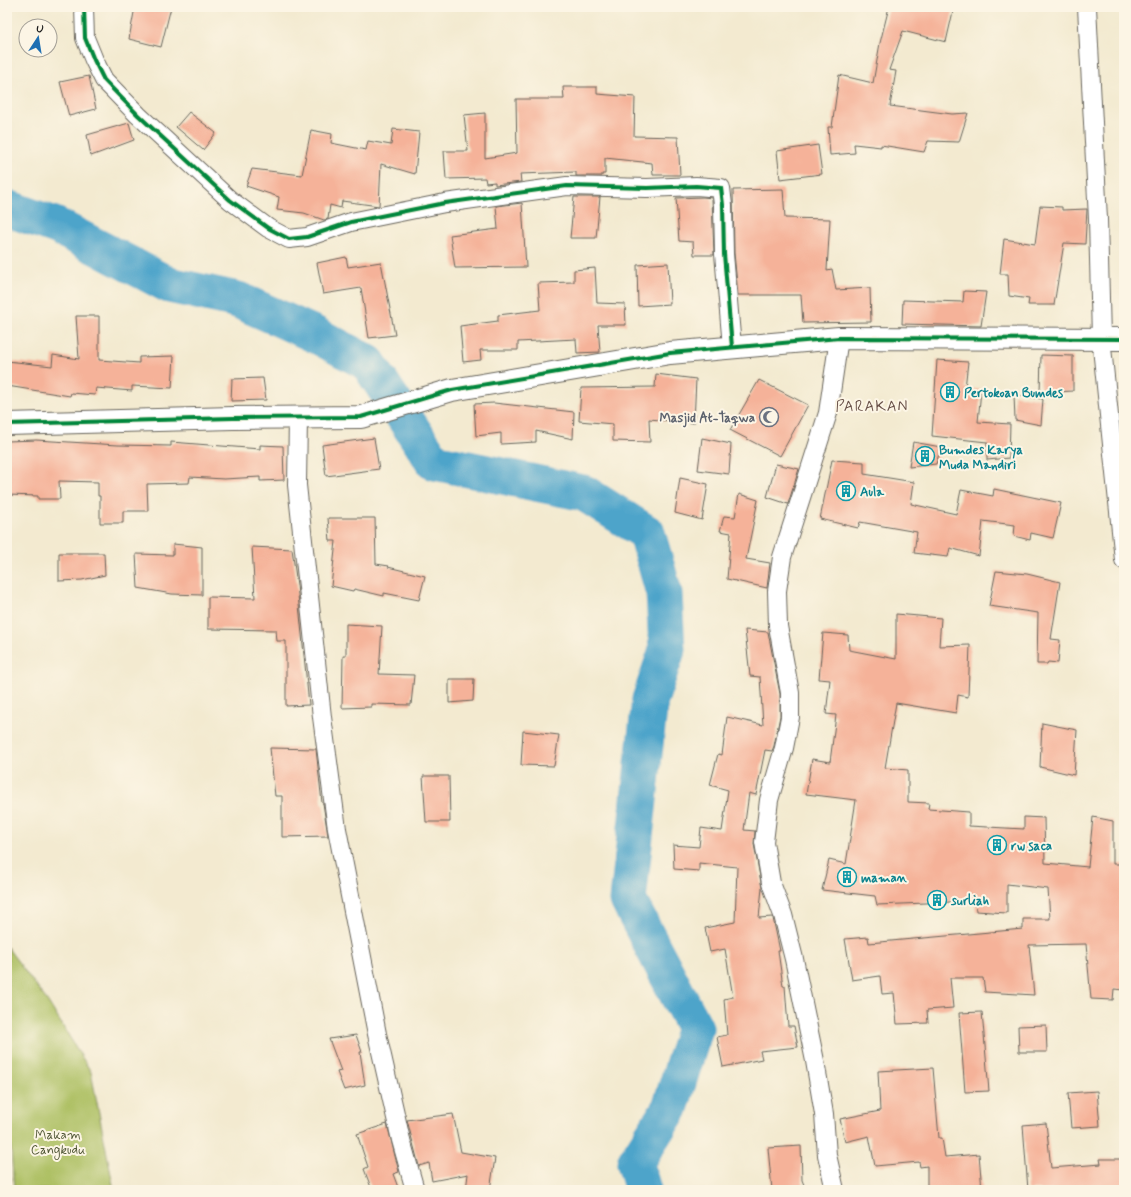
<svg xmlns="http://www.w3.org/2000/svg" width="1131" height="1197" font-family="Mynerve,sans-serif">
<style>
.green{fill:#adc064;stroke:#646e40}
.lines{fill:none;stroke-linecap:round;stroke-linejoin:round}
.river{stroke:#4ea4ca;stroke-width:37}
.building{fill:#f5b299}
.minor-casing{stroke:#67645b;stroke-width:20}
.tertiary-casing{stroke:#67645b;stroke-width:24}
.minor{stroke:#fff;stroke-width:18}
.tertiary{stroke:#fff;stroke-width:22}
.cycleway-casing{stroke:#fcf5e5;stroke-width:6}
.cycleway{stroke:#00873e;stroke-width:4}
.labels{text-anchor:middle;stroke-width:4;stroke-linejoin:round;paint-order:stroke}
.culture-label{font-size:13px;font-weight:bold;fill:#0d838f;stroke:#fcf5e5;text-anchor:start}
.worship-label{font-size:13px;font-weight:bold;fill:#5b616d;stroke:#fcf5e5;text-anchor:end}
.park-label{font-size:13px;fill:#4f5535;stroke:#fcf5e5}
.quarter-label{font-size:15px;letter-spacing:1px;fill:#685048;stroke:#fcf5e5}
</style>
<rect width="100%" height="100%" fill="#fcf5e5"/>
<filter id="ink" filterUnits="userSpaceOnUse"><feTurbulence type="fractalNoise" baseFrequency=".025" numOctaves="2"/><feDisplacementMap in="SourceGraphic" scale="8" xChannelSelector="R" yChannelSelector="G"/><feConvolveMatrix kernelMatrix="1 2 1 2 8 2 1 2 1" color-interpolation-filters="sRGB"/></filter>
<filter id="wash" filterUnits="userSpaceOnUse"><feTurbulence type="fractalNoise" baseFrequency=".012" numOctaves="4" result="noise"/><feDisplacementMap in="SourceGraphic" scale="16" xChannelSelector="R" yChannelSelector="G"/><feGaussianBlur stdDeviation="0.9" result="paint"/><feColorMatrix in="noise" values="0 0 0 0 0 0 0 0 0 0 0 0 0 0 0 0 0 1.4 0 .05"/><feComposite in="paint" operator="in"/></filter>
<g filter="url(#wash)">
<rect width="100%" height="100%" fill="#f3ead0"/>
<!-- green -->
<path class="green" d="M7 947 48 1002 91 1072 114 1190H14L7 1094Z"/>
<g class="lines">
<!-- river -->
<path class="river" d="M7 208 57 226 169 285 238 300 316 335 368 363 434 462 584 493 647 533 664 593 667 650 650 700 628 900 695 1028 670 1108 635 1163 643 1190"/>
</g>
<g id="blocks">
<!-- building -->
<g class="building">
<path d="M135 7H171L161 47 129 39Z"/>
<path d="M889 7H954L946 42 903 31 889 70 896 71 890 106 952 114 968 113 959 142 928 141 924 152 881 145V147L854 144 855 153 830 155 828 127H832L839 75 873 83 880 43Z"/>
<path d="M89 76 96 109 69 116 60 82Z"/>
<path d="M563 87H597V94L635 97 634 136 678 137 680 175H653L652 163 605 158V174H602V176H576V172L520 174 521 182 495 185V182L486 183 485 178 446 179 444 151H468L464 115 485 113V158L517 153 516 99H564Z"/>
<path d="M189 112 216 133 203 150 176 127Z"/>
<path d="M129 123 134 140 91 156 87 135Z"/>
<path d="M393 129 419 132 415 174 381 164 379 206 342 201 341 208 330 205 328 219 324 220 304 213 277 210 279 197 246 186 252 169 302 175 311 130 332 134 331 143 366 150 368 141 391 145Z"/>
<path d="M818 145 822 174 780 179 777 151Z"/>
<path d="M783 189 785 218 830 219 827 270 832 269 836 290 870 288 871 322 803 323 801 295H738L734 253 733 190Z"/>
<path d="M574 197H600L596 238H570Z"/>
<path d="M703 197 712 198 714 255H694L693 242 679 241 676 198Z"/>
<path d="M522 203 526 267 455 268 450 235 498 229 496 206Z"/>
<path d="M1040 206 1062 207V210L1087 209 1085 244 1064 243 1054 305H1028L1029 299 1009 296 1008 274H1000L1004 239 1035 244Z"/>
<path d="M346 257 348 267 381 262 395 335 369 338 361 288 323 294 317 263Z"/>
<path d="M668 263 670 304 638 306 637 265Z"/>
<path d="M595 268 597 303 625 304 626 325H598L600 352 577 353 576 339 518 342V350H480L481 360 463 362 460 326 498 321V315L540 310 538 283 574 282V270Z"/>
<path d="M964 291 986 292 981 326 902 324 903 300 963 302Z"/>
<path d="M76 316H99V360L139 363V357L174 356 172 388 132 386V391L96 388 95 395 71 393 70 396 7 386V361L52 366 53 355 79 359Z"/>
<path d="M1041 355 1073 356V391L1040 393Z"/>
<path d="M937 360 968 362 965 388 981 390 978 422 1010 424 1009 458 987 460V442L932 436Z"/>
<path d="M656 374 696 379 694 423 649 419 650 442 613 441V424L579 421 581 388 655 387Z"/>
<path d="M263 378 266 400 231 401 232 379Z"/>
<path d="M759 380 808 405 780 456 730 430Z"/>
<path d="M1014 395 1043 399 1041 425 1015 420Z"/>
<path d="M494 403 574 412 573 439 536 431V442L501 444V433L476 436 474 404Z"/>
<path d="M374 438 379 469 326 476 322 445Z"/>
<path d="M702 438 731 444 729 474 698 470Z"/>
<path d="M36 440 118 445 171 446V442L260 449V445L283 446 284 480 260 481V477L224 479 190 477 189 483 147 484 148 511H123V523H100V496H98V482L59 481 60 499H38V496L7 495V441Z"/>
<path d="M913 442 941 447 936 464 909 467Z"/>
<path d="M832 460 864 462V474L914 482 911 504 956 514 961 490 993 496 994 489 1061 503 1053 538 1031 533 1030 540 1014 536 1015 525 983 521 979 556 950 548 948 557 914 553 917 532 860 522 858 528 820 519Z"/>
<path d="M776 464 799 469 788 504 767 497Z"/>
<path d="M680 478 708 484 702 520 675 513Z"/>
<path d="M739 494 758 500 746 559 770 563 767 588 727 579 731 533 720 531 724 516 735 517Z"/>
<path d="M328 518H375L376 564 389 566 388 567 425 576 419 600 384 593V596L354 589 353 591 331 586 336 541H330Z"/>
<path d="M173 544 202 547V595L172 594 138 588 136 554 173 555Z"/>
<path d="M252 547 292 549 297 585 309 705 286 706V641H277L276 630 208 629V597L255 598Z"/>
<path d="M59 553H104L105 575 82 580 59 581Z"/>
<path d="M996 571 1027 574 1060 582 1051 639 1060 640 1058 663 1048 662 1047 664H1037L1038 613 989 606Z"/>
<path d="M896 614 941 618 939 646 970 645 968 697 958 695 956 713 896 703 885 768 908 770V802L929 803 928 809 969 812V826L1024 829V817L1044 818 1045 863 1088 867 1093 817 1113 821V864H1124V990L1114 989 1113 1000 1091 999 1086 944 1029 945 1034 995 985 992 983 978H950L953 1008 927 1010 928 1023 897 1024 894 993 882 994 880 976 852 980 845 939 868 937 869 943 1023 929V919H1050L1048 889 1007 884V913L976 911 975 901 877 905 875 896 822 890 829 860 846 864 856 800 806 794 812 759 830 762 836 715 826 714 830 680 819 679 823 633 848 635 849 650 896 659Z"/>
<path d="M346 624 382 626 379 674 414 675 411 705 371 704V707L342 708 343 656H346Z"/>
<path d="M745 630 768 632 780 694V716L774 746 772 751 765 750 756 795 749 793 744 830 755 831 754 844 762 888 759 918 772 917 773 918 780 951H778L783 986H785L788 1026H794L798 1047 760 1051 762 1059 723 1067 717 1037 727 1035 724 999 733 997 725 949 710 952 705 928 735 922 737 867 699 863V871L674 869 673 845 699 847 701 828 722 831 728 790 710 785 718 754 722 755 727 717 763 725 760 677 750 676Z"/>
<path d="M449 679H474L473 701 449 703Z"/>
<path d="M1042 723 1077 730 1074 775 1040 767Z"/>
<path d="M523 731 559 735 554 766 521 765Z"/>
<path d="M270 748 316 749 322 803H323L328 836 282 837V796H275Z"/>
<path d="M423 776H449L450 822H426Z"/>
<path d="M982 1012 989 1091 965 1092 959 1013Z"/>
<path d="M1046 1025 1047 1052H1019L1018 1026Z"/>
<path d="M356 1035 362 1052H360L365 1085 344 1090 337 1072 341 1071 329 1039Z"/>
<path d="M933 1068 939 1138H942L945 1157 979 1154 982 1190H927V1166L920 1167 919 1162 875 1166 869 1136 845 1142 840 1119 880 1111 878 1071Z"/>
<path d="M1097 1091 1100 1126 1071 1128 1068 1093Z"/>
<path d="M453 1114 461 1152 495 1158 490 1190H466L468 1174 432 1181 429 1163 419 1166 407 1120Z"/>
<path d="M1046 1123 1051 1168 1101 1164 1100 1159H1124V1190H1028L1023 1125Z"/>
<path d="M387 1124 399 1172 393 1174 399 1190H372L364 1169 368 1167 357 1134Z"/>
<path d="M801 1146 802 1180 806 1190H772L768 1148Z"/>
</g>
</g>
</g>
<g filter="url(#ink)">
<use href="#blocks" fill-opacity="0" stroke="#67645b" stroke-width="1"/>
<g class="lines">
<defs>
<g id="minor">
<path d="M84 7 85 38 94 60 104 80 138 115 230 200 268 228 289 239 307 237 351 222 445 203 567 186 647 188 696 186 721 188 723 205 724 254 732 347"/>
<path d="M1087 7 1098 219 1101 338 1124 560"/>
<path d="M298 417 297 485 322 717 337 829 377 1034 401 1140 415 1190"/>
<path d="M835 1190 827 1155 824 1114 815 1061 794 959 783 915 771 883 764 842 769 800 784 748 790 717V693L778 626 777 591 782 557 828 413 839 338"/>
</g>
<path id="tertiary" d="M7 424 233 418 361 417 452 390 670 353 839 338 1124 339"/>
</defs>
<!-- minor casing -->
<use href="#minor" class="minor-casing"/>
<!-- tertiary casing -->
<use href="#tertiary" class="tertiary-casing"/>
<!-- minor -->
<use href="#minor" class="minor"/>
<!-- tertiary -->
<use href="#tertiary" class="tertiary"/>
<defs>
<g id="cycleway">
<path d="M84 7 85 38 94 60 104 80 138 115 230 200 268 228 289 239 307 237 351 222 445 203 567 186 647 188 696 186 721 188 723 205 724 254 732 347"/>
<path d="M7 424 233 418 361 417 452 390 670 353 839 338 1124 339"/>
</g>
</defs>
<!-- cycleway casing -->
<use href="#cycleway" class="cycleway-casing"/>
<!-- cycleway -->
<use href="#cycleway" class="cycleway"/>
</g>
</g>
<!-- icons -->
<defs>
<symbol id="building-ring" viewBox="-11 -11 22 22"><circle r="9.5" fill="#fcf5e5" stroke="#0f9aa8" stroke-width="1.5"/><path d="M-4-6H4V6H1V3H-1V6H-4ZM-2.5-4.3h1.7v1.8h-1.7ZM.8-4.3h1.7v1.8H.8ZM-2.5-1h1.7V.8h-1.7ZM.8-1h1.7V.8H.8Z" fill="#0f9aa8"/></symbol>
<symbol id="mosque-ring" viewBox="-11 -11 22 22"><circle r="9.5" fill="#fcf5e5" stroke="#6b7280" stroke-width="1.5"/><path d="M3.5-4.9A6 6 0 1 0 3.5 4.9A5 5 0 1 1 3.5-4.9Z" fill="#6b7280"/></symbol>
</defs>
<g fill-rule="evenodd">
<use href="#building-ring" x="939" y="381" width="22" height="22"/>
<use href="#mosque-ring" x="758" y="406" width="22" height="22"/>
<use href="#building-ring" x="914" y="445" width="22" height="22"/>
<use href="#building-ring" x="835" y="480" width="22" height="22"/>
<use href="#building-ring" x="986" y="834" width="22" height="22"/>
<use href="#building-ring" x="836" y="866" width="22" height="22"/>
<use href="#building-ring" x="926" y="889" width="22" height="22"/>
</g>
<g class="labels">
<!-- culture labels -->
<g class="culture-label">
<text x="964" y="397">Pertokoan Bumdes</text>
<text x="939" y="454">Bumdes Karya<tspan x="939" dy="15">Muda Mandiri</tspan></text>
<text x="860" y="496">Aula</text>
<text x="1011" y="850">rw saca</text>
<text x="861" y="882">maman</text>
<text x="951" y="905">surliah</text>
</g>
<!-- worship labels -->
<g class="worship-label">
<text x="755" y="422">Masjid At-Taqwa</text>
</g>
<!-- park labels -->
<g class="park-label">
<text x="58" y="1139">Makam<tspan x="58" dy="15">Cangkudu</tspan></text>
</g>
<!-- quarter labels -->
<g class="quarter-label">
<text x="872" y="411">PARAKAN</text>
</g>
</g>
<!-- margin -->
<rect width="1131" height="1197" fill="none" stroke="#fcf5e5" stroke-width="24"/>
<!-- north arrow -->
<g transform="translate(38 38) rotate(12)"><circle r="19" fill="#fcf5e5" stroke="#a29e95"/>
<path d="M0-3L7 15L0 10L-7 15Z" fill="#1f6fb2"/>
<text y="-6" font-size="11" font-weight="bold" text-anchor="middle" fill="#1c1c1c">U</text>
</g>
</svg>
